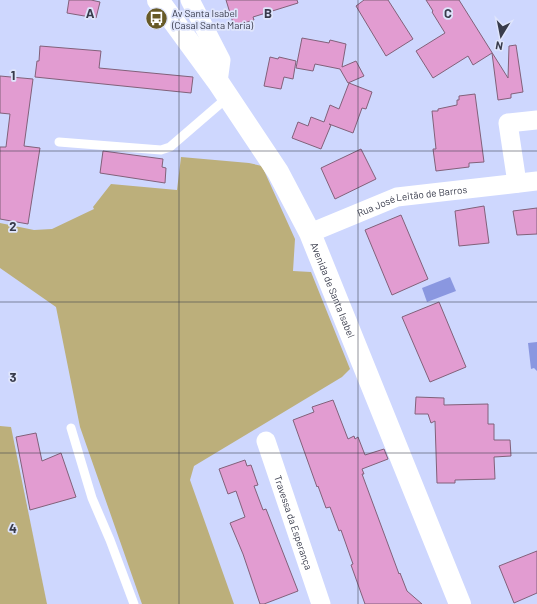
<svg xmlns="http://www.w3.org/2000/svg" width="537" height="604" font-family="Barlow,sans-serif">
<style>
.green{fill:#bcaf7b}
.water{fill:#8a97e0}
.building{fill:#e29cd1;stroke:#82617a}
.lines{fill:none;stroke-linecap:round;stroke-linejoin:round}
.service{stroke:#fff;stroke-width:9}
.minor{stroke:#fff;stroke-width:19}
.tertiary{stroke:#fff;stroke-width:22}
.grid{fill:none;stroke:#383b4b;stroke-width:1;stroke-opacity:0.55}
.labels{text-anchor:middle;stroke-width:3.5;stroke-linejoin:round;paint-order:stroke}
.poi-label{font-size:10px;fill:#383b4b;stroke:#dfe5fc;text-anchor:start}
.street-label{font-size:10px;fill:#383b4b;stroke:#dfe5fc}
.grid-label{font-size:13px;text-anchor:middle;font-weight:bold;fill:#383b4b;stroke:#dfe5fc;stroke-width:3.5;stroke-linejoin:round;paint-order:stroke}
</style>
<rect width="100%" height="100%" fill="#ced7fe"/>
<!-- green -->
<g class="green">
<path d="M181 157 249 163 262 166 295 239 293 271 311 272 350 369 342 377 194 466 190 480 234 604H142L80 427 56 307 0 268V223L34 230 52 229 94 209 93 207 111 184 177 190Z"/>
<path d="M0 426 11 427 47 604H0Z"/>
</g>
<!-- water -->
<g class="water">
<path d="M450 277 456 291 427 302 422 288Z"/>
<path d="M537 342V371L534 368 531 369 528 343Z"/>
</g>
<!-- building -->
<g class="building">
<path d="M69 0H91L100 2 96 18 67 13Z"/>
<path d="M226 0H297L298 3 253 17 254 20 234 26Z"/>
<path d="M364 0H388L413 39 386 56 356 6Z"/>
<path d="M426 0H459L508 78 509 46 516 45 523 92 511 94V98L498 100 492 53 473 65 468 56 433 78 416 51 445 33 432 12 433 11Z"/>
<path d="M302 38 329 43 330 40 346 44 342 67 356 61 364 76 348 83 340 69 315 64 313 71 296 68Z"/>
<path d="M40 46 101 51 99 68 193 77 191 93 35 77 37 61H39Z"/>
<path d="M270 57 278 59 279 57 296 61 293 79 284 77 281 89 264 86Z"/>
<path d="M0 76 33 79 24 146 40 148 28 224 0 219V147H6L10 114 0 113Z"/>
<path d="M349 83 372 92 366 109 362 108 353 133 329 124 331 125 321 149 292 138 298 122 308 126 311 117 324 122 330 105 339 109Z"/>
<path d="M475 94 484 162 469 163V167L436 171 433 149H436L432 111H438V109L457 105V100H459V96Z"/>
<path d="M361 149 376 179 335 199 321 168Z"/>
<path d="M103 151 163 159 162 167 166 168 165 183 100 173Z"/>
<path d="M484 206 489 243 459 246 455 211Z"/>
<path d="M537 208V234L517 235 513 211Z"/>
<path d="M401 215 428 279 392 295 365 230Z"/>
<path d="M439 302 466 367 430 382 402 317Z"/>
<path d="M416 397 444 398V405L488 404V424H494V440H510L511 456 494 457 495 479 455 480V483H437L435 421 431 423 428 414H415Z"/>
<path d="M333 400 348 439 354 436 355 439 358 437 365 455 384 449 388 459 362 469 364 474H362L399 574 400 573 407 591 422 604H365L351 565 353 564 341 530 339 531 330 507 326 508 318 486 317 487 293 420 314 412 312 407Z"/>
<path d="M36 433 42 461 61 453 76 497 30 510 16 437Z"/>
<path d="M245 460 247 466 251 465 258 485 254 486 263 510 266 509 298 591 264 604H260L243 554 230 523 245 517 236 491 228 494 219 469Z"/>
<path d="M537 551V593L514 603 499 566Z"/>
</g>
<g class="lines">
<!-- service -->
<g class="service">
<path d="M59 142 161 150 170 147 228 97"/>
<path d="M71 428 92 498 110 540 134 604"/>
</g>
<!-- minor -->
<g class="minor">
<path d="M190 0 221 60 218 82"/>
<path d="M517 183 508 123 537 120"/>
<path id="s1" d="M310 233 397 197 537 181"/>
<path id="s2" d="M266 441 321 604"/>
</g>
<!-- tertiary -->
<path class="tertiary" id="s3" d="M158 0 218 82 278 172 310 233 460 604"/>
</g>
<!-- grid -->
<path class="grid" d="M179 0V604M358 0V604M0 151H537M0 302H537M0 453H537"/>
<!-- icons -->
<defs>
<symbol id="bus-disc" viewBox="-11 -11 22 22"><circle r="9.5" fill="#675a27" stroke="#dfe5fc"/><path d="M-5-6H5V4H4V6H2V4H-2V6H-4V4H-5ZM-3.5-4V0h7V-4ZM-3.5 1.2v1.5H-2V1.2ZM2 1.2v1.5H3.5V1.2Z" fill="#fff"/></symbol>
</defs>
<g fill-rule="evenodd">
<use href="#bus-disc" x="144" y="6" width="25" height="25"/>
</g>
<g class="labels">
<!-- poi labels -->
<g class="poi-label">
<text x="172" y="17">Av Santa Isabel<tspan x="172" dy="12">(Casal Santa Maria)</tspan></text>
</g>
<!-- street labels -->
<g class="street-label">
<text dy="4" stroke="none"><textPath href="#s1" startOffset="108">Rua José Leitão de Barros</textPath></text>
<text dy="4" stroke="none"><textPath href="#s3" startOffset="340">Avenida de Santa Isabel</textPath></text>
<text dy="4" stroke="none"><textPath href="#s2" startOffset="86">Travessa da Esperança</textPath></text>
</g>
</g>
<g class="grid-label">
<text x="90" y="18">A</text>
<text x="268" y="18">B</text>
<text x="448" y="18">C</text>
<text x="13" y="80">1</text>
<text x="13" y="231">2</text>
<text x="13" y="382">3</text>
<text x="13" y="533">4</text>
</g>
<!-- north arrow -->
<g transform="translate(501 36) rotate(190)" stroke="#dfe5fc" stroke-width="3" paint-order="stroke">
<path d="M0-3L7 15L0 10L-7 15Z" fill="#383b4b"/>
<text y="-6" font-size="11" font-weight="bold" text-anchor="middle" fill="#383b4b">N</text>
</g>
</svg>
